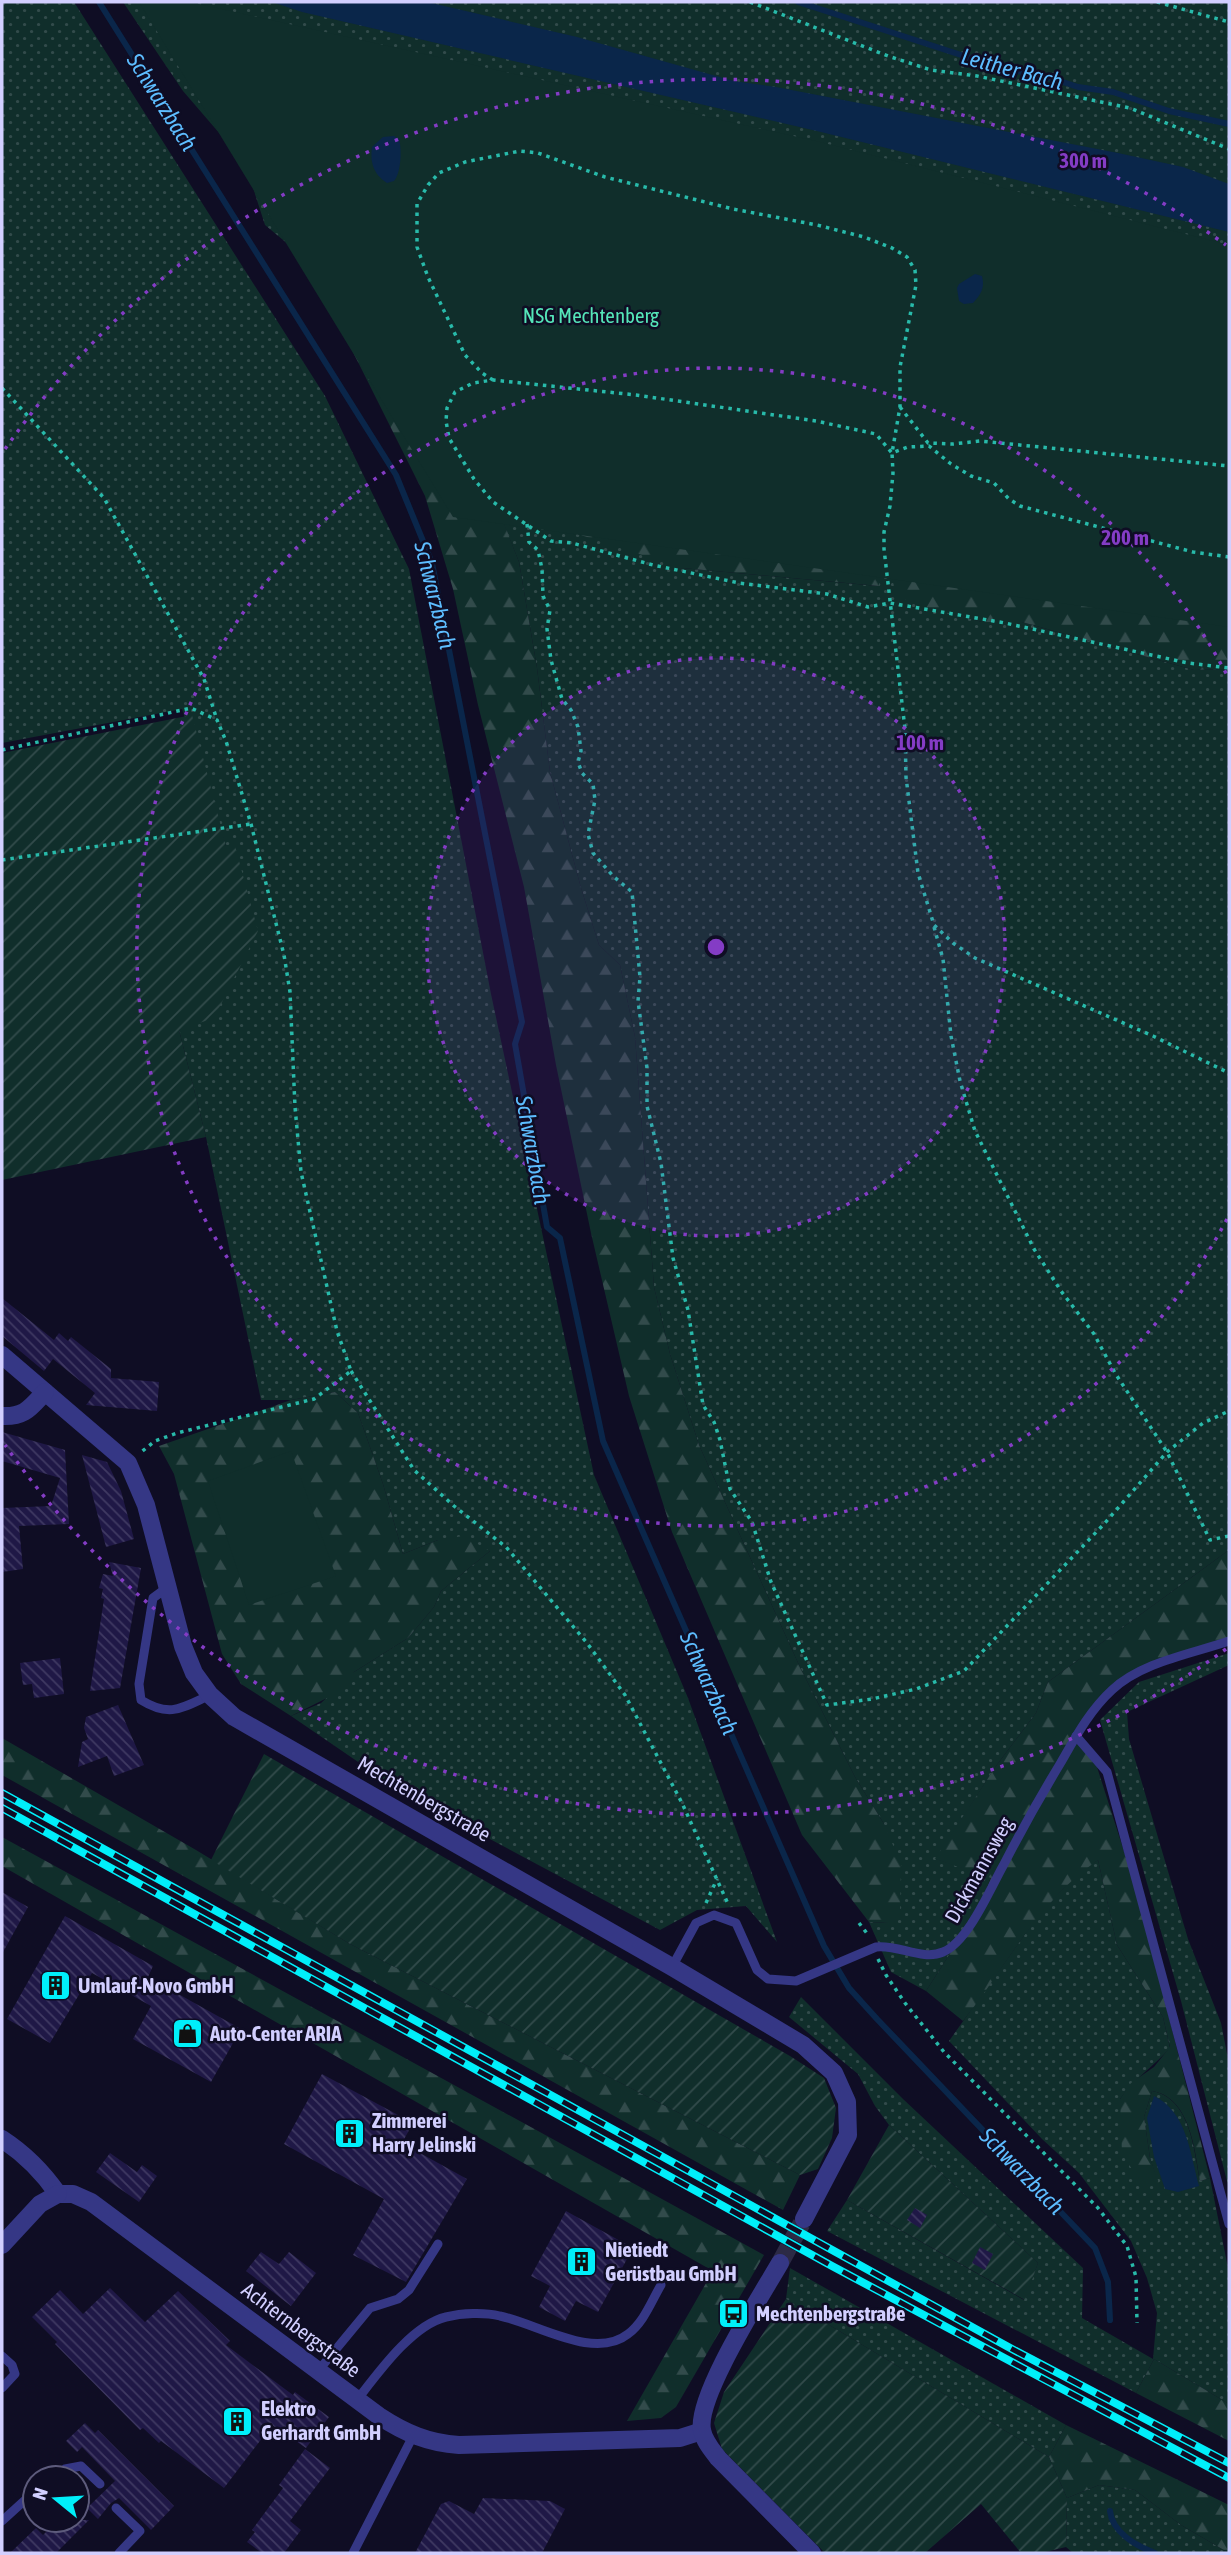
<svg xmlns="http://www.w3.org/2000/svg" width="1231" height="2555" font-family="'Asap Condensed',sans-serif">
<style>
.grass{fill:url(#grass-dots)}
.forest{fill:url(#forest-firs)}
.park{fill:#102e2b}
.garden{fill:url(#garden-furrows)}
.water{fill:#0a264a}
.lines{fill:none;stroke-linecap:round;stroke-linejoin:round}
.stream{stroke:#0a264a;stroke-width:6}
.building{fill:url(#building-back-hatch)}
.street-tunnel{stroke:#2c2a45;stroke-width:18;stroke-dasharray:18 9;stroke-linecap:butt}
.path{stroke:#28baaa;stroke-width:3.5;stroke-dasharray:3.5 5;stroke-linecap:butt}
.lane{stroke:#353785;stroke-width:9}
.street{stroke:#353785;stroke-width:18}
.rail-casing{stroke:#00effa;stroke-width:8}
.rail{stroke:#0f0d24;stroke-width:5;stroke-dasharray:16;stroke-linecap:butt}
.ring{fill:none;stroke:#843cc5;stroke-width:3.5;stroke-dasharray:3.5 7}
.labels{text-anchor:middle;stroke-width:5;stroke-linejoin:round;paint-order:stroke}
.park-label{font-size:21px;fill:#55e5b9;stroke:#0f0d24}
.street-label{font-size:21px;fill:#d2cfff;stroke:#0f0d24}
.poi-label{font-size:21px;font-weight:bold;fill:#d2cfff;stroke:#0f0d24;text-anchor:start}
.water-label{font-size:23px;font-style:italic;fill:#5dbdff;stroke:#0f0d24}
.centre{fill:#843cc5;stroke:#0f0d24;stroke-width:3.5}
.ring-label{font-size:21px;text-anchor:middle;font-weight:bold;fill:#843cc5;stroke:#0f0d24;stroke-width:5;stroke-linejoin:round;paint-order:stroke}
</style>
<defs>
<pattern id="grass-dots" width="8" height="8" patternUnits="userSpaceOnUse" patternTransform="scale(1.75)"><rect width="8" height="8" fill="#102e2b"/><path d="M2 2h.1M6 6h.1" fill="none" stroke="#324b4b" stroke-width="1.8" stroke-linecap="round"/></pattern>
<pattern id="forest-firs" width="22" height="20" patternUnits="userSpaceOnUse" patternTransform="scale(1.75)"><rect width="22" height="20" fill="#102e2b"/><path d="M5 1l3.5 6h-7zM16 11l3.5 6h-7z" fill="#324b4b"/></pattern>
<pattern id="garden-furrows" width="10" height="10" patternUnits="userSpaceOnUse" patternTransform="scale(1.75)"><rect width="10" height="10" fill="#102e2b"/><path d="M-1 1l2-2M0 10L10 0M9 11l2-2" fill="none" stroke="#324b4b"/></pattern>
<pattern id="building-back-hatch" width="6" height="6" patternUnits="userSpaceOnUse" patternTransform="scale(1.75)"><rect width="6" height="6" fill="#1f1846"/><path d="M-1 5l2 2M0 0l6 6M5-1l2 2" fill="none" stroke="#3f3962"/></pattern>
</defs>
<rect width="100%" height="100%" fill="#0f0d24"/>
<!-- grass -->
<g class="grass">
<path d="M2 2H74L325 396 409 569 491 994 594 1475 688 1698 777 1942 746 1906 697 1910 660 1930 402 1792 291 1716 321 1703 354 1672 408 1638 434 1607 441 1591 490 1551 438 1540 403 1554 383 1484 358 1413 335 1392 291 1400H261L206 1137 179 1030 226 846 182 709 2 743Z"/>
<path d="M123 2H1229V475L682 568 878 586 880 558 950 613 982 622H1022L1194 670 1229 669V1550L1048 1682 1036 1713 996 1766 936 1859 991 1877 978 1910 926 1991 891 1972 869 1922 888 1923 884 1824 855 1777 799 1665 699 1445 670 1354 654 1287 635 1037 620 965 599 945 581 888 550 772 537 668 519 562 497 507 312 264 265 225 245 163 183 91Z"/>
<path d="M1229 1653V1665L1127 1712 1129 1739 1188 1939 1221 2023 1229 2064V2189L1181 2001 1100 1720 1139 1682Z"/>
<path d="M1098 1860 1117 1945 1163 2017 1170 2048C1154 2066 1134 2079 1120 2099L1159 2186 1150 2158 1144 2117 1152 2091C1190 2098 1194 2149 1200 2181L1210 2178 1229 2273V2404L1154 2359 1136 2393 827 2231 847 2200 1024 2300 1038 2263 889 2125 875 2106 858 2074 789 2017 801 1997 903 2099 1083 2268 1082 2318 1153 2359 1157 2313 1147 2278 1131 2241 1079 2173 1042 2139 949 2041 1040 1913 1078 1873Z"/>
<path d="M790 2268 1066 2425 1049 2457 786 2299Z"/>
<path d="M1099 2485 1135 2490 1181 2525 1229 2553H1073L1066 2547 1067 2498Z"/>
</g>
<!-- forest -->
<g class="forest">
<path d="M337 320 1229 475V669L1194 670 1022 622H982L918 605 896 596 889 562 880 558 879 586 682 568 498 508 519 562 537 668 550 772 581 888 599 945 620 965 635 1037 654 1287 670 1354 699 1445 799 1665 855 1777 884 1824 901 1864 900 1913 888 1923 869 1922 802 1835 672 1532 629 1396 591 1233 556 1065 524 887 478 705 453 589 425 496Z"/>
<path d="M335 1392 358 1413 383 1484 403 1554 438 1540 463 1536 490 1551 441 1591 434 1607 408 1638 354 1672 347 1688 291 1716 241 1684 222 1654 174 1474 159 1446 291 1400Z"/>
<path d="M1229 1550V1644L1146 1669 1111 1686 1077 1739 1097 1767 1136 1889 1210 2178 1200 2181C1195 2150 1190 2097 1152 2091L1144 2117 1150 2158 1160 2186 1141 2184 1122 2153 1120 2099 1131 2083 1154 2067 1170 2047 1163 2017 1117 1945 1098 1860C1039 1900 1006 1967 963 2021L926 1991 978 1910 991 1878 935 1859 996 1766 1036 1713 1048 1682Z"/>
<path d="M2 1738 196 1850 350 1944 800 2175 783 2210 2 1775Z"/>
<path d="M2 1837 764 2255 676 2407 661 2418 627 2421 713 2271 2 1866Z"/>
<path d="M1154 2359 1229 2404V2441L1136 2393Z"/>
<path d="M1066 2425 1229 2505V2553L1181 2525 1135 2490 1099 2485 1067 2498 1049 2457Z"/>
</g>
<!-- park -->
<g class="park">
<path d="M139 2H190L816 141 1229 245V627L453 517Z"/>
<path d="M291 1451 336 1576 249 1605 208 1481Z"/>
</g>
<!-- garden -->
<g class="garden">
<path d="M192 715 226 846H235L258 931 214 1018 179 1030 206 1137 2 1180V753Z"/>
<path d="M264 1754 790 2056 824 2078 836 2108 832 2138 818 2169 800 2175 350 1944 211 1860Z"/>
<path d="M889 2125 1038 2263 1025 2300 847 2200Z"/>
<path d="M786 2299 1049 2457 1067 2498 1066 2547 1041 2553H1021L981 2504 925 2553H825L722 2449 714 2423 724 2392Z"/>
</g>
<!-- water -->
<g class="water">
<path d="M272 2H427L577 37 734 81 776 87 1118 153 1183 167 1229 184V232L821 132 302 12Z"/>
<path d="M394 136 399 139C402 149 401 173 394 181L387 183C373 174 370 162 372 147L383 137Z"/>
<path d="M975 274 982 276C985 288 981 294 973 303L964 304 959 301 957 288 959 284Z"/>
<path d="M1154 2096C1187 2112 1190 2153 1199 2186L1178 2192 1165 2189 1154 2157 1147 2118Z"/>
</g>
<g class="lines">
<!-- stream -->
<g class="stream">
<path d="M99 2 396 475 432 563 522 1022 515 1044 547 1227 560 1238 603 1441 824 1946 849 1988 877 2019 1095 2248 1108 2282 1110 2320"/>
<path d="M798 2 998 67 1051 78 1078 87 1113 92 1169 111 1229 124"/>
<path d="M1110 2511C1112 2532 1136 2546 1155 2553"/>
</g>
</g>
<!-- building -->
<g class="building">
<path d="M2 1298 54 1340 59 1333 68 1341 71 1337 111 1369V1378L159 1382 157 1411 86 1405 95 1393 53 1359 44 1371 2 1336Z"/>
<path d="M2 1432 65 1450 69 1524 19 1526 23 1569 2 1572V1508L51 1506 60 1478 2 1461Z"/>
<path d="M82 1455 107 1462 121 1491 134 1539 106 1547Z"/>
<path d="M109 1562 141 1568 120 1688 90 1691 104 1599 101 1598 103 1589 99 1588 103 1574 113 1576Z"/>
<path d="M60 1658 64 1694 34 1698 32 1684 23 1685 20 1663Z"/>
<path d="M118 1705 144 1765 114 1776 107 1756 78 1767 82 1742 88 1739 84 1728 86 1717Z"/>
<path d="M2 1892 28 1907 2 1954Z"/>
<path d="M65 1916 153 1966 148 1977 241 2029 211 2082 133 2039 151 2006 92 1973 50 2043 7 2019Z"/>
<path d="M322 2074 413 2123 402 2143 467 2179 406 2282 353 2255 384 2199 284 2144Z"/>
<path d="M110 2153 137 2172 142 2165 157 2176 139 2202 96 2172Z"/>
<path d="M915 2208 927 2215 920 2228 907 2220Z"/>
<path d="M566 2211 633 2248 598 2312 576 2301 565 2321 539 2307 550 2286 531 2276Z"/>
<path d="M980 2247 993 2254 985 2270 972 2263Z"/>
<path d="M261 2252 279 2264 289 2252 316 2273 291 2306 246 2271Z"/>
<path d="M110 2288 145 2322 178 2291 230 2341 226 2345 293 2395 295 2392 329 2417 306 2448 272 2425 224 2488 161 2441 159 2443 143 2428 140 2430 55 2344 57 2342 32 2317 60 2290 83 2314Z"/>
<path d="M85 2423 95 2433 98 2430 174 2506 151 2530 119 2498 111 2503 98 2519 87 2508 115 2481 82 2447 77 2452 66 2441Z"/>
<path d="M305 2449 330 2468 290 2521 301 2530 284 2553H262L247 2542 255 2532 252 2530 283 2488 279 2485Z"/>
<path d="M483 2498 550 2501 565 2509 542 2553H415L441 2504 449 2501 474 2514Z"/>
<path d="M58 2520H89L56 2553H10L36 2528 43 2535Z"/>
</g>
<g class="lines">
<!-- street-tunnel -->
<path class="street-tunnel" d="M780 2263 804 2219"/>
<!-- path -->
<g class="path">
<path d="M750 2 888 56 931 70 977 76 1130 108 1229 149"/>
<path d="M1157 2 1229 22"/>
<path d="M493 380 482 373 465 355 428 277 417 247V204L428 185 439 173 465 162 520 151 538 153 605 177 733 209 817 225 864 237 892 248 907 257 915 270 916 285 900 367V407L892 453 893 473 890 506 884 532V549L905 729 906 777 918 873 934 925 953 943 975 958 1153 1036 1229 1073"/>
<path d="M2 388 104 498 204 679 217 720"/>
<path d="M900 407 928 443 953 444 980 441 1229 466"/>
<path d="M527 524 529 542 538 550 542 569 543 596 550 610 547 629 551 660 562 699 571 710 578 727 581 751 578 762 582 773 593 784 595 800 588 834 593 853 613 876 632 892 640 977 638 1001 647 1068V1106L661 1163 673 1258 688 1310 703 1405 714 1422 720 1440 730 1489 752 1522 771 1582 827 1705 872 1699 916 1689 964 1671 1104 1524 1167 1452 1203 1423 1229 1411"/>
<path d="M1229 557 1193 552 1020 506 1009 499 994 483 971 476 951 464 929 446 908 447 892 453 876 434 816 421 636 395 493 380 473 383 455 392 447 408 446 421 449 438 474 479 493 502 551 541 572 543 653 565 739 583 827 594 868 607 890 603 1005 623 1188 663 1229 668"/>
<path d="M2 750 191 708 217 720 226 741 251 824 284 955 290 992 295 1107 301 1172 337 1331 351 1371 314 1399 177 1433 155 1441 140 1453"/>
<path d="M2 860 251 824"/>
<path d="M934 927 943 959 951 1036 960 1081 975 1131 1034 1249 1061 1291 1094 1334 1115 1373 1167 1452 1210 1540 1229 1536"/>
<path d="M351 1371 414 1470 454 1506 506 1547 587 1643 625 1695 682 1803 729 1906"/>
<path d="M706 1903 717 1879"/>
<path d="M859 1923 869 1936"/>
<path d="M878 1959 886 1975 905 2003 944 2052 1098 2208 1127 2246 1136 2277 1137 2323"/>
</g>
<!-- lane -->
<g class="lane">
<path d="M168 1587 153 1598 139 1684 141 1700C170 1718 182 1708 210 1695"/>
<path d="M1076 1736 1107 1772 1229 2224"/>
<path d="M672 1967 696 1923 714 1915 736 1923 757 1970 768 1979 796 1981 876 1947C898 1944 922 1961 943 1952 968 1942 990 1889 1003 1866 1021 1831 1040 1797 1060 1764 1075 1738 1090 1710 1112 1690 1142 1662 1191 1654 1229 1641"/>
<path d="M2 2356 12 2365 15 2374 2 2388"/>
<path d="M318 2371 370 2308 398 2299 409 2290 438 2244"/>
<path d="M357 2400C378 2373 412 2325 446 2317 462 2313 484 2312 500 2316 536 2323 594 2361 628 2334 644 2322 651 2302 661 2285"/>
<path d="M53 2478 65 2469 81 2466 100 2484"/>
<path d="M116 2508 140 2531 119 2553"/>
<path d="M2 2521 35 2491"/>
<path d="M353 2553 413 2436"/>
</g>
<!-- street -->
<g class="street">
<path d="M2 1355 128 1463 146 1505 183 1646 194 1673 210 1695 234 1717 672 1967 803 2045 834 2073 847 2102 848 2135 804 2219"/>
<path d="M2 1416C25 1417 30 1408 45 1392"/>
<path d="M2 2139C25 2154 42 2171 58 2194"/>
<path d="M58 2194H73L91 2202 379 2416C405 2433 428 2443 459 2445L680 2438 702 2431"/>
<path d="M2 2245 40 2204 58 2194"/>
<path d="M780 2263C761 2296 696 2397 702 2430 704 2441 712 2450 718 2458L812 2553"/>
</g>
<defs>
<g id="rail">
<path d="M2 1793 1012 2349 1229 2463"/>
<path d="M2 1808 832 2266 1229 2478"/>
</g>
</defs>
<!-- rail casing -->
<use href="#rail" class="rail-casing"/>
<!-- rail -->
<use href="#rail" class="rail"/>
</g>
<!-- distance rings -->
<circle cx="716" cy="947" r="289" fill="#843cc5" fill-opacity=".12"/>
<g class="ring">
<circle cx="716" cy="947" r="289"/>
<path d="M1227 1219A579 579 0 1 1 1227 675"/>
<path d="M1226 1649A868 868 0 0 1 5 1445M5 449A868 868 0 0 1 1226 245"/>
</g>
<!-- icons -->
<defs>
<symbol id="building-square" viewBox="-11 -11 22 22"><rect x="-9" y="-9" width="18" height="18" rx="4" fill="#00effa" stroke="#0f0d24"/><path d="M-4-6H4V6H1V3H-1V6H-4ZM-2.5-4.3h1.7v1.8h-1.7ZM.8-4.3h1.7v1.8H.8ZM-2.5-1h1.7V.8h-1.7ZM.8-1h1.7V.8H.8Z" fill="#111"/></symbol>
<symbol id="shop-square" viewBox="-11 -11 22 22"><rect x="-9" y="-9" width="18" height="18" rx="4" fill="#00effa" stroke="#0f0d24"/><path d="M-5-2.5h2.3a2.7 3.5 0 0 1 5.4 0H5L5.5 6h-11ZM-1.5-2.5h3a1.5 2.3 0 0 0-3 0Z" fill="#111"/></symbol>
<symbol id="bus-square" viewBox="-11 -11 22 22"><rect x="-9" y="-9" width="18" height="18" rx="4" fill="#00effa" stroke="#0f0d24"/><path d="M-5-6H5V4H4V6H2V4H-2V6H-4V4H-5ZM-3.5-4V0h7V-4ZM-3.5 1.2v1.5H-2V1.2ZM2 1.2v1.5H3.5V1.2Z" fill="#111"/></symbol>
</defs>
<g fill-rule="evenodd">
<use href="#building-square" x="38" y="1968" width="35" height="35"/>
<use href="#shop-square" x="170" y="2016" width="35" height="35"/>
<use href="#building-square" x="332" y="2116" width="35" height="35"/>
<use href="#building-square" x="564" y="2244" width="35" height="35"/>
<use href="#bus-square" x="716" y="2296" width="35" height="35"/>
<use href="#building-square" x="220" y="2404" width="35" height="35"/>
</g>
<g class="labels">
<!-- park labels -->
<g class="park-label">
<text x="591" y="323">NSG Mechtenberg</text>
</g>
<!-- street labels -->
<g class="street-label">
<text transform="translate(424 1799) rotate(30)" y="7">Mechtenbergstraße</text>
<text transform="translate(979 1870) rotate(-61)" y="7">Dickmannsweg</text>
<text transform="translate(301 2330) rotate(37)" y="7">Achternbergstraße</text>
</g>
<!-- poi labels -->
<g class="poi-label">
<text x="78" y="1993">Umlauf-Novo GmbH</text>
<text x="210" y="2041">Auto-Center ARIA</text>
<text x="372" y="2128">Zimmerei<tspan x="372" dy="24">Harry Jelinski</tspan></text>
<text x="605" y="2257">Nietiedt<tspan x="605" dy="24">Gerüstbau GmbH</tspan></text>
<text x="756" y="2321">Mechtenbergstraße</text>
<text x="261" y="2416">Elektro<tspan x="261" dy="24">Gerhardt GmbH</tspan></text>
</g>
<!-- water labels -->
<g class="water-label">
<text transform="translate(1012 69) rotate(15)" y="8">Leither Bach</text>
<text transform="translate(162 102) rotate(58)" y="8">Schwarzbach</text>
<text transform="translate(435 595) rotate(76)" y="8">Schwarzbach</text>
<text transform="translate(533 1150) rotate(80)" y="8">Schwarzbach</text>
<text transform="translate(709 1683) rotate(66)" y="8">Schwarzbach</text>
<text transform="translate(1022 2171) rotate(46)" y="8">Schwarzbach</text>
</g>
</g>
<circle cx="716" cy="947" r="10" class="centre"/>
<g class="ring-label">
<text x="1083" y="168">300 m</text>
<text x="1125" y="545">200 m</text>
<text x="920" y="750">100 m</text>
</g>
<!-- border -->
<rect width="1231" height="2555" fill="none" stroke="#d2cfff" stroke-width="7"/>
<!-- north arrow -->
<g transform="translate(56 2499) rotate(288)"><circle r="33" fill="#0f0d24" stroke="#5d5b7c" stroke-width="2"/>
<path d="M0-5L12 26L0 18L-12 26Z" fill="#00effa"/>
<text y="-10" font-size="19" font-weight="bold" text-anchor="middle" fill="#d2cfff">N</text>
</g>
</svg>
